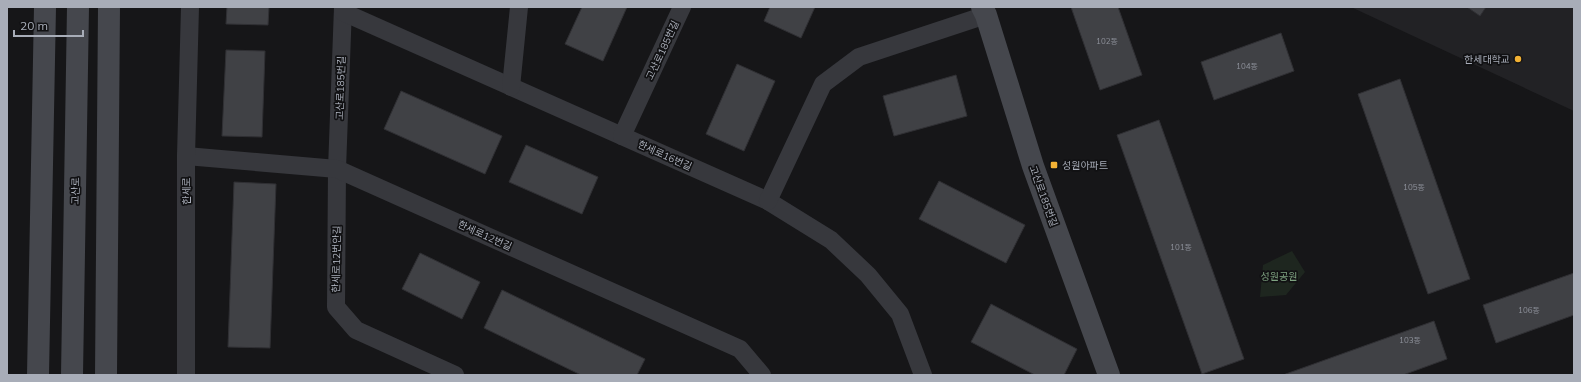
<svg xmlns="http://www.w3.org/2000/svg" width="1581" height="382" font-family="Mulish,'Noto Sans KR',sans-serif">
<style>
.built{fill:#222225}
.green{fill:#1e261f}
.building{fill:#404145;stroke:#303034}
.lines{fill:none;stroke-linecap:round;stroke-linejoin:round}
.street{stroke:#37383d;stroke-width:18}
.secondary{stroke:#45474d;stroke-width:22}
.poi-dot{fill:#f2b134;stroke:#111113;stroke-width:1.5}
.labels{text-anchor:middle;stroke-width:3.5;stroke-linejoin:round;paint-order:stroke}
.number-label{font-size:8px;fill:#8e929b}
.street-label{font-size:10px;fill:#a8adb8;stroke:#111113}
.poi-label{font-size:10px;fill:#a8adb8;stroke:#111113;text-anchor:end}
.park-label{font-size:10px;fill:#7fa381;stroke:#111113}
</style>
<rect width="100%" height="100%" fill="#161618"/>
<!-- built -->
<path class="built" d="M1351 7H1574V111Z"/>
<!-- green -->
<path class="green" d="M1292 251 1305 272 1286 295 1260 297 1263 265Z"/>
<!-- building -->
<g class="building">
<path d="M227 7H269L268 25 226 24Z"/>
<path d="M582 7H627L603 61 565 44Z"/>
<path d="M770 7H815L801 38 764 21Z"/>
<path d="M1071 7H1118L1142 75 1100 90Z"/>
<path d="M1467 7H1486L1480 16Z"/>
<path d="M1281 33 1294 71 1214 100 1201 62Z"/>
<path d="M226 50 265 51 262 137 222 136Z"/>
<path d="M737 64 775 81 744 151 706 134Z"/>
<path d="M956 75 967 116 894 136 883 96Z"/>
<path d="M1400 79 1470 279 1428 294 1358 94Z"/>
<path d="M401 91 502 136 485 174 384 129Z"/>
<path d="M1159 120 1244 359 1202 374 1117 135Z"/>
<path d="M526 145 598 177 582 214 509 182Z"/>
<path d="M939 181 1025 225 1006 263 919 219Z"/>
<path d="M234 182 276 184 270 348 228 347Z"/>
<path d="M420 253 480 282 462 319 402 289Z"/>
<path d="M1574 273V315L1496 343 1483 305Z"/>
<path d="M502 290 645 359 637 375H581L484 328Z"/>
<path d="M991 304 1077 349 1064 375H1035L971 342Z"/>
<path d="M1434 321 1447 359 1403 375H1283Z"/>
</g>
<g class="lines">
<!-- street -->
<g class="street">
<path d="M343 7 337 169 336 307 356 330 455 375"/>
<path d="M343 12 768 201 831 240 868 275 900 314 923 375"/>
<path d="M511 87 519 7"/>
<path d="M622 136 682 7"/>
<path d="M186 156 337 169 740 349 762 375"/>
<path d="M768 201 823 84 859 57 986 15"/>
<path d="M186 375V156L190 7"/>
</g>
<!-- secondary -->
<g class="secondary">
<path d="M982 7 986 15 1033 166 1109 375"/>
<path d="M38 375 45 7"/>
<path d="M72 375 78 7"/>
<path d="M106 375 109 7"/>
</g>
</g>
<!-- markers -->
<g class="poi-dot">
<circle cx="1518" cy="59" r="4"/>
<rect x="1050" y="161" width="8" height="8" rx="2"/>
</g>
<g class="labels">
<!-- number labels -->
<g class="number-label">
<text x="1107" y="44">102동</text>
<text x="1247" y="69">104동</text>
<text x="1414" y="190">105동</text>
<text x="1181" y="250">101동</text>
<text x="1529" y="313">106동</text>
<text x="1410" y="343">103동</text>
</g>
<!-- street labels -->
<g class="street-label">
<text transform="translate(662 50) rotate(-65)" y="4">고산로185번길</text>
<text transform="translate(340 88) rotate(-88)" y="4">고산로185번길</text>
<text transform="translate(665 155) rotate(24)" y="4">한세로16번길</text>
<text transform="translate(75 191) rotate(-89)" y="4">고산로</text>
<text transform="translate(186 191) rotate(-90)" y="4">한세로</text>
<text transform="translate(1044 196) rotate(70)" y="4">고산로185번길</text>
<text transform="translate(485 235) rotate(24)" y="4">한세로12번길</text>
<text transform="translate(336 259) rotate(-89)" y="4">한세로12번안길</text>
</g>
<!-- poi labels -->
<g class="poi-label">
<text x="1510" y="63">한세대학교</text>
<text x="1062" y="169" text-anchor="start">성원아파트</text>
</g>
<!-- park labels -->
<g class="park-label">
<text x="1279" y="280">성원공원</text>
</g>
</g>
<!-- border -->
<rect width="1581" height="382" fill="none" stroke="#a8adb8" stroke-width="16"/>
<!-- scale -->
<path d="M14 30v6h69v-6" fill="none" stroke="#a8adb8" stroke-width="2"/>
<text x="20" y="30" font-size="12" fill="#a8adb8" stroke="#111113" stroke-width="3" paint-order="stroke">20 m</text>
</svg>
